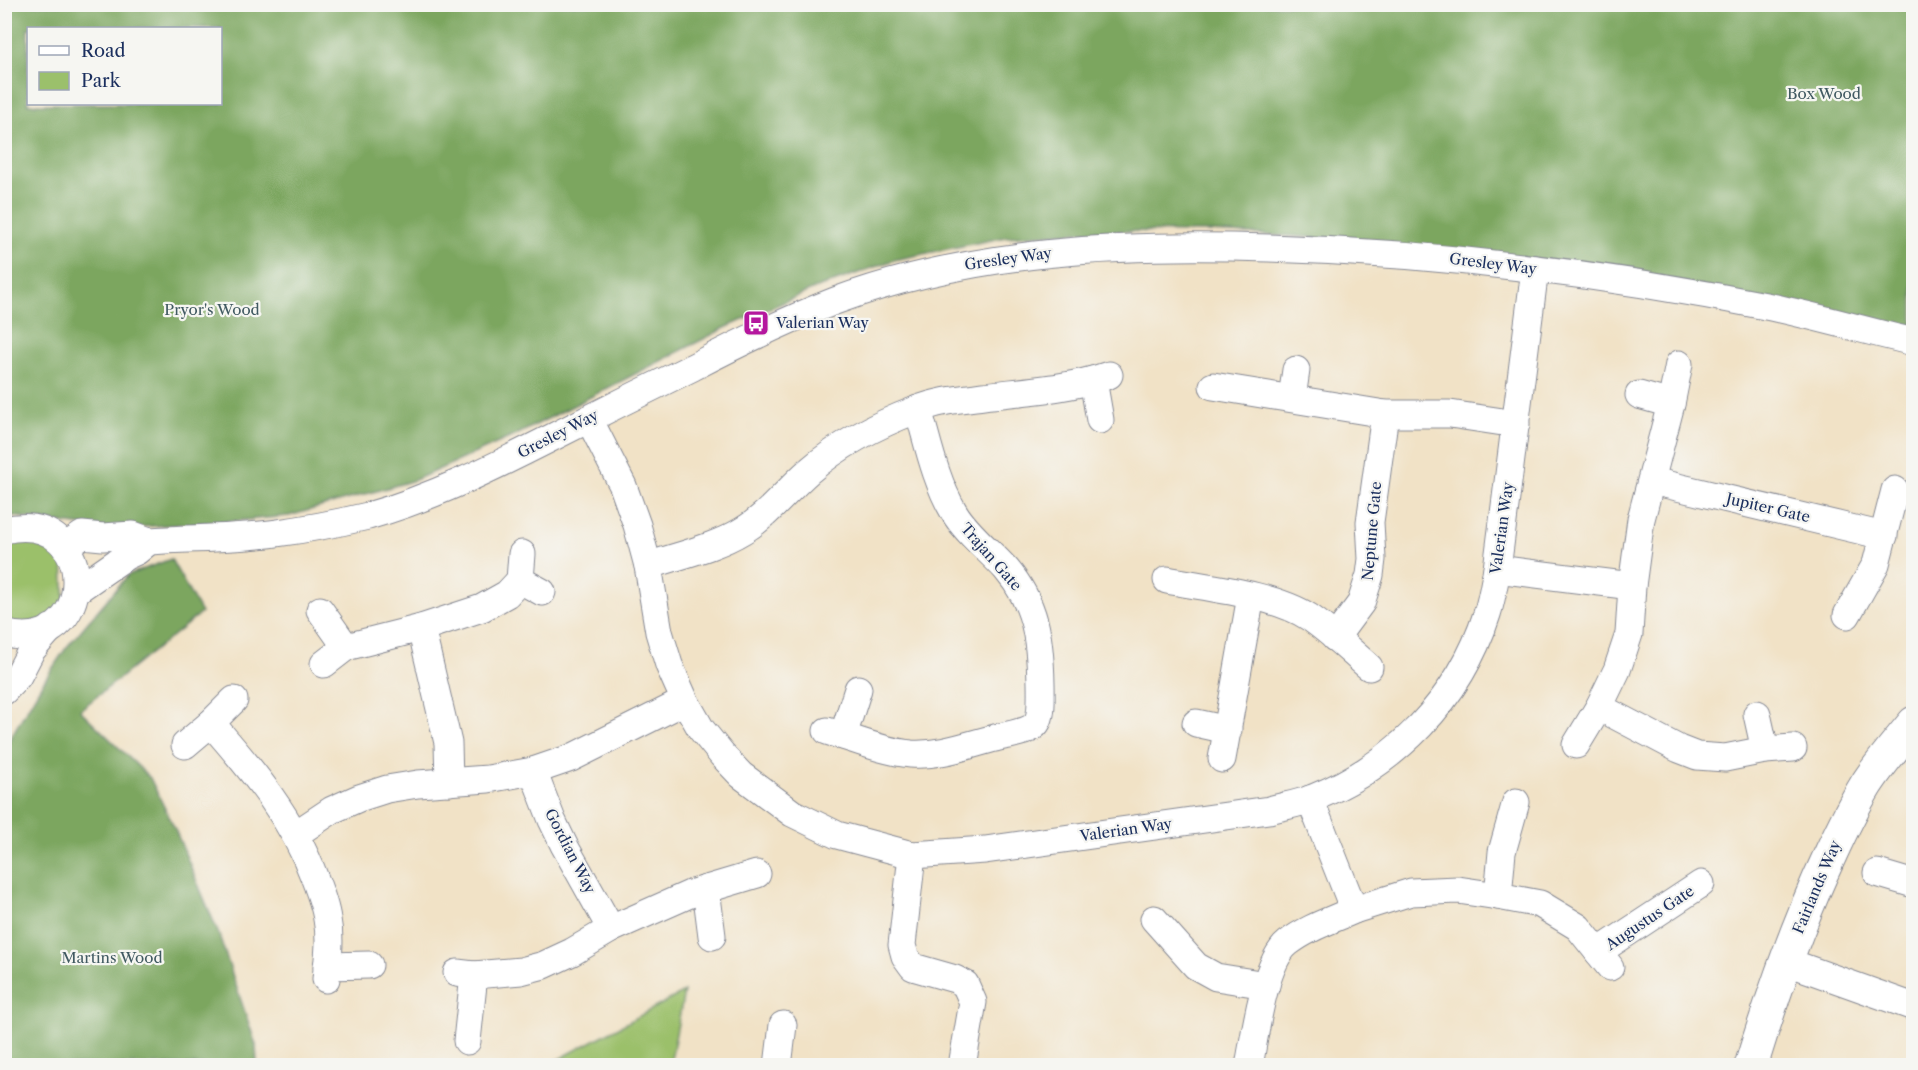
<svg xmlns="http://www.w3.org/2000/svg" width="1918" height="1070" font-family="'Libre Caslon Text',serif">
<style>
.green{fill:#9bc06b;stroke:#5b7864;stroke-width:1.5}
.forest{fill:#7ca65f;stroke:#4c6a5e;stroke-width:1.5;fill-rule:evenodd}
.lines{fill:none;stroke-linecap:round;stroke-linejoin:round}
.minor-casing{stroke:#868892;stroke-width:29}
.major-casing{stroke:#868892;stroke-width:35}
.minor{stroke:#fff;stroke-width:27}
.major{stroke:#fff;stroke-width:33}
.labels{text-anchor:middle;stroke-width:4.5;stroke-linejoin:round;paint-order:stroke}
.park-label{font-size:15px;fill:#415a62;stroke:#f6f6f2}
.street-label{font-size:15px;fill:#1b2f5e;stroke:#f6f6f2}
.poi-label{font-size:15px;fill:#1b2f5e;stroke:#f6f6f2;text-anchor:start}
</style>
<rect width="100%" height="100%" fill="#f6f6f2"/>
<filter id="ink" filterUnits="userSpaceOnUse"><feTurbulence type="fractalNoise" baseFrequency=".0167" numOctaves="2"/><feDisplacementMap in="SourceGraphic" scale="12" xChannelSelector="R" yChannelSelector="G"/><feConvolveMatrix kernelMatrix="1 2 1 2 8 2 1 2 1" color-interpolation-filters="sRGB"/></filter>
<filter id="wash" filterUnits="userSpaceOnUse"><feTurbulence type="fractalNoise" baseFrequency=".008" numOctaves="4" result="noise"/><feDisplacementMap in="SourceGraphic" scale="24" xChannelSelector="R" yChannelSelector="G"/><feGaussianBlur stdDeviation="1.35" result="paint"/><feColorMatrix in="noise" values="0 0 0 0 0 0 0 0 0 0 0 0 0 0 0 0 0 1.4 0 .05"/><feComposite in="paint" operator="in"/></filter>
<g filter="url(#wash)">
<rect width="100%" height="100%" fill="#f1e2c6"/>
<!-- green -->
<g class="green">
<path d="M29 537 63 555 65 615 5 630 4 541Z"/>
<path d="M684 992 670 1065H548Z"/>
</g>
<!-- forest -->
<g class="forest">
<path d="M5 5H1913V328L1308 237 1210 232 1095 231 1006 237 894 260 814 289 725 328 516 435 415 480 289 516 235 521 105 529 5 515ZM28 28H220V104H28Z"/>
<path d="M171 559 201 613 80 710 150 778 175 829 218 932 256 1045 257 1065H5V747L40 687 66 648 128 575Z"/>
</g>
</g>
<g filter="url(#ink)">
<g class="lines">
<defs>
<g id="minor">
<path d="M1093 380 1100 420"/>
<path d="M1213 386 1385 414H1450L1516 424"/>
<path d="M1639 395 1671 404"/>
<path d="M1292 398 1296 370"/>
<path d="M589 419 623 486 637 525 648 566 659 632 669 665 685 701 701 729 722 755 741 775 792 813 837 835 912 855 985 850 1269 810C1283 806 1299 804 1313 798 1395 765 1460 699 1487 614 1492 599 1494 584 1497 569L1535 269"/>
<path d="M1652 481 1884 536"/>
<path d="M4 530C103 507 97 659 4 633"/>
<path d="M65 547 82 535 103 537 133 535 149 541C192 538 235 539 277 533 307 529 338 523 368 516 432 498 494 467 553 437 600 413 646 390 693 367 739 343 786 320 835 301 974 250 1122 243 1269 248 1437 253 1606 274 1771 307 1819 317 1866 331 1914 342"/>
<path d="M648 566C677 556 716 547 742 531 768 516 787 490 809 471 840 444 879 424 916 410 937 401 960 399 983 396 1024 391 1069 389 1109 375"/>
<path d="M1497 569 1632 586 1641 519 1671 404 1679 364"/>
<path d="M520 580 522 554"/>
<path d="M1167 580C1209 588 1273 594 1309 617 1330 631 1349 650 1369 667"/>
<path d="M77 590 126 556 137 551 149 541"/>
<path d="M320 610 346 647"/>
<path d="M1847 615 1876 564 1895 490"/>
<path d="M421 628 448 743 449 782"/>
<path d="M1335 638 1361 603 1370 575 1372 559 1370 522 1385 414"/>
<path d="M324 664 346 647 421 628 482 608 507 594 520 580 542 592"/>
<path d="M4 691 18 676 31 651 51 628"/>
<path d="M1599 707 1679 749 1697 756 1725 758 1765 750 1793 748"/>
<path d="M1757 714 1765 750"/>
<path d="M211 723C253 771 293 819 315 879 320 892 325 905 327 919 331 939 328 959 326 979"/>
<path d="M1196 723 1228 730"/>
<path d="M827 731C855 739 882 751 911 754 940 756 967 745 995 738 1040 728 1042 731 1041 683 1040 639 1036 604 1006 569 989 550 967 534 954 512 935 480 928 443 918 409"/>
<path d="M843 736 858 689"/>
<path d="M185 745 211 723 234 700"/>
<path d="M1576 745 1599 707 1617 670 1629 634 1632 586"/>
<path d="M1222 759 1251 596"/>
<path d="M533 771 552 820 564 845 611 929"/>
<path d="M1310 799 1354 910 1411 892 1458 890 1498 896 1502 852 1516 802"/>
<path d="M296 834 332 810 359 798 387 789 418 784 488 779 533 771 571 758 685 701"/>
<path d="M912 855 902 945 905 956 913 967 955 979 965 984 973 1002 962 1066"/>
<path d="M1877 873 1914 884"/>
<path d="M706 889 712 936"/>
<path d="M1498 896 1540 904 1578 927 1610 967"/>
<path d="M1154 919 1196 966 1216 977 1266 985"/>
<path d="M1598 952 1701 884"/>
<path d="M1785 961 1914 1007"/>
<path d="M327 966 369 965"/>
<path d="M457 973 474 975 521 971 544 965 572 952 611 929 690 894 757 874"/>
<path d="M467 1041 474 975"/>
<path d="M778 1066 783 1025"/>
<path d="M1249 1066C1255 1035 1264 962 1288 943 1307 928 1332 920 1354 910"/>
</g>
<path id="major" d="M1751 1066C1773 994 1798 923 1830 855 1841 831 1852 808 1866 785 1880 763 1897 744 1914 723"/>
</defs>
<!-- minor casing -->
<use href="#minor" class="minor-casing"/>
<!-- major casing -->
<use href="#major" class="major-casing"/>
<!-- minor -->
<use href="#minor" class="minor"/>
<!-- major -->
<use href="#major" class="major"/>
</g>
</g>
<!-- icons -->
<defs>
<symbol id="bus-square" viewBox="-11 -11 22 22"><rect x="-9" y="-9" width="18" height="18" rx="4" fill="#b5179e" stroke="#f6f6f2"/><path d="M-5-6H5V4H4V6H2V4H-2V6H-4V4H-5ZM-3.5-4V0h7V-4ZM-3.5 1.2v1.5H-2V1.2ZM2 1.2v1.5H3.5V1.2Z" fill="#fff"/></symbol>
</defs>
<g fill-rule="evenodd">
<use href="#bus-square" x="741" y="308" width="30" height="30"/>
</g>
<g class="labels">
<!-- park labels -->
<g class="park-label">
<text x="1824" y="99">Box Wood</text>
<text x="212" y="315">Pryor's Wood</text>
<text x="112" y="963">Martins Wood</text>
</g>
<!-- street labels -->
<g class="street-label">
<text transform="translate(1008 259) rotate(-8)" y="5">Gresley Way</text>
<text transform="translate(1493 264) rotate(7)" y="5">Gresley Way</text>
<text transform="translate(558 434) rotate(-27)" y="5">Gresley Way</text>
<text transform="translate(1768 508) rotate(13)" y="5">Jupiter Gate</text>
<text transform="translate(1502 528) rotate(-82)" y="5">Valerian Way</text>
<text transform="translate(1372 531) rotate(-85)" y="5">Neptune Gate</text>
<text transform="translate(991 557) rotate(49)" y="5">Trajan Gate</text>
<text transform="translate(1126 830) rotate(-8)" y="5">Valerian Way</text>
<text transform="translate(570 851) rotate(63)" y="5">Gordian Way</text>
<text transform="translate(1817 887) rotate(-67)" y="5">Fairlands Way</text>
<text transform="translate(1650 918) rotate(-34)" y="5">Augustus Gate</text>
</g>
<!-- poi labels -->
<g class="poi-label">
<text x="776" y="328">Valerian Way</text>
</g>
</g>
<!-- margin -->
<rect width="1918" height="1070" fill="none" stroke="#f6f6f2" stroke-width="24"/>
<!-- legend -->
<rect x="27" y="27" width="195" height="78" fill="#f6f6f2" stroke="#9ea6b7" stroke-width="1.5"/>
<rect x="39" y="46" width="30" height="9" fill="#ffffff" stroke="#9ea6b7" stroke-width="1.5"/>
<text x="81" y="57" font-size="18" fill="#1b2f5e">Road</text>
<rect x="39" y="72" width="30" height="18" fill="#9bc06b" stroke="#9ea6b7" stroke-width="1.5"/>
<text x="81" y="87" font-size="18" fill="#1b2f5e">Park</text>
</svg>
